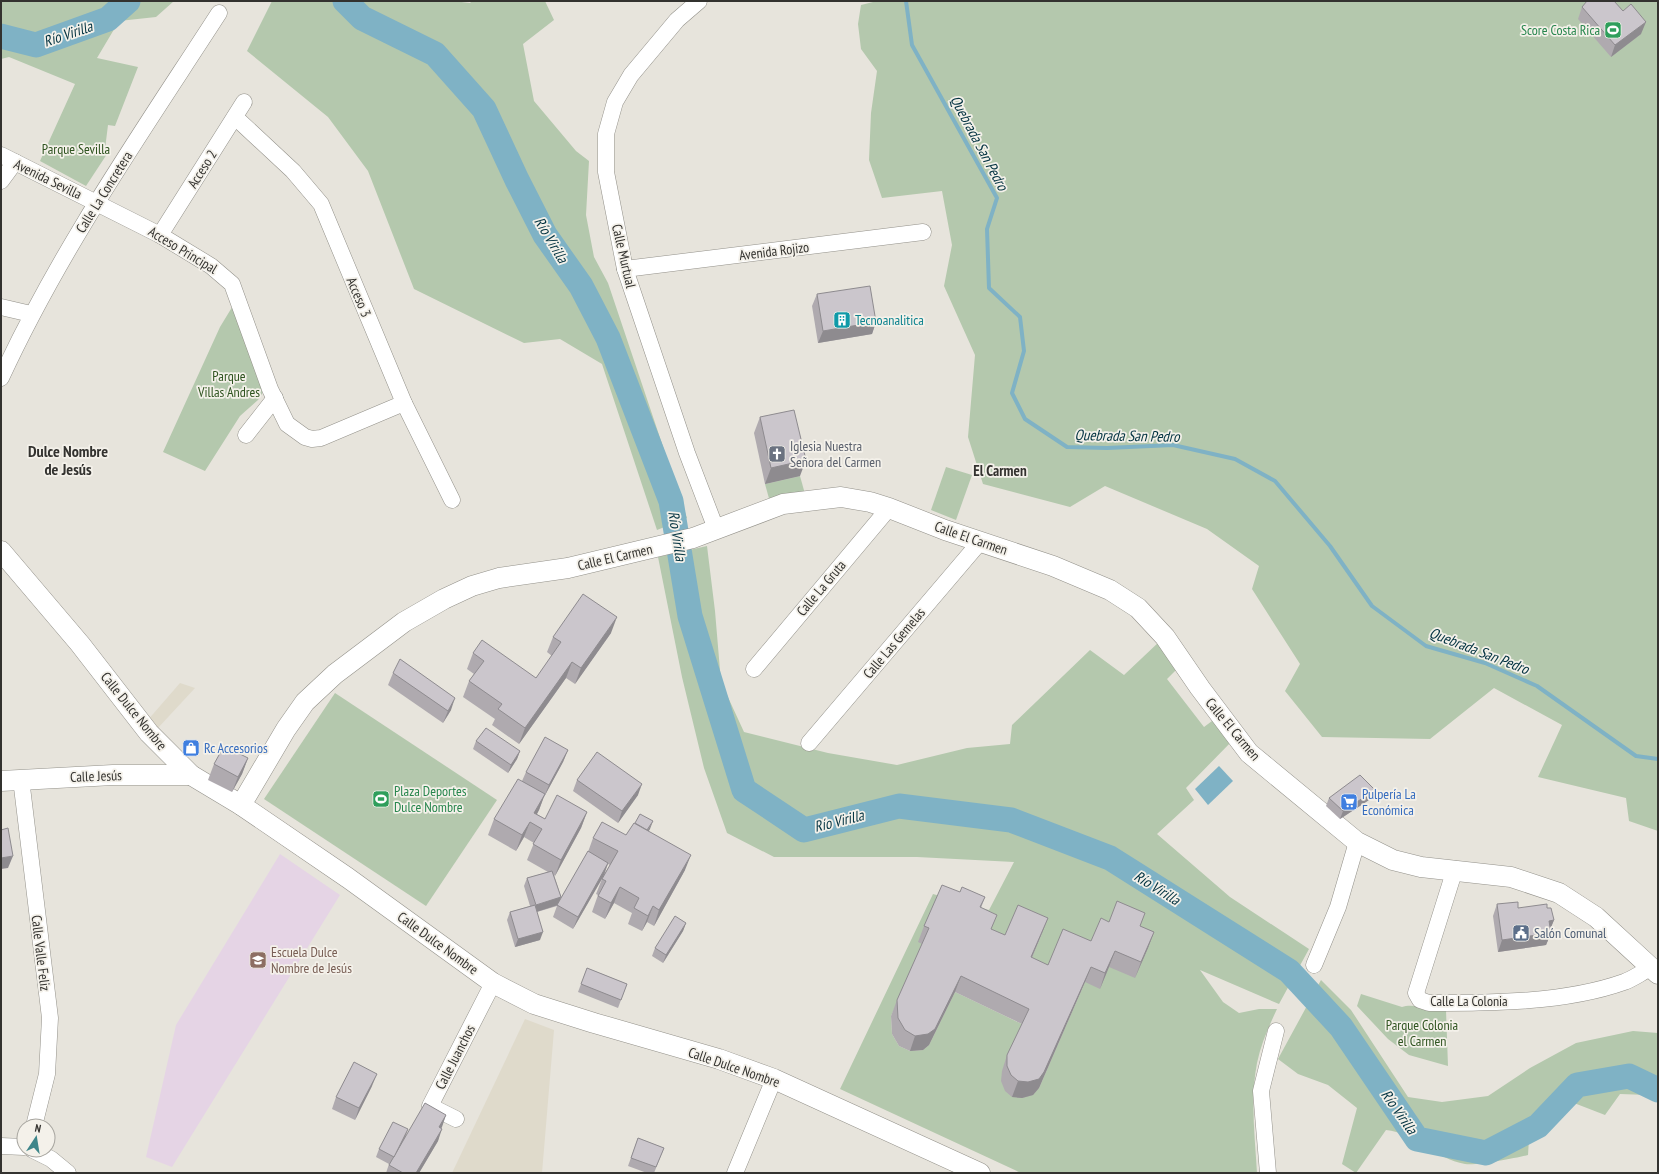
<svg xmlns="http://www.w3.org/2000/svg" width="1659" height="1174" font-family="'PT Sans Narrow',sans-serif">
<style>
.built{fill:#dfdacb}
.education{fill:#e5d4e5}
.green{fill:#b4c8ad;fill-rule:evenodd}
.water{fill:#7fb2c5}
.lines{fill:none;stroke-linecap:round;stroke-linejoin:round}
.stream{stroke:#7fb2c5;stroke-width:4}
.river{stroke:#7fb2c5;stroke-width:25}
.minor-casing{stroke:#93918a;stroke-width:17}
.tertiary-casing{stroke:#93918a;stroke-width:21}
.minor{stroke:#fff;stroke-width:16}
.tertiary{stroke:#fff;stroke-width:20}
.wall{fill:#afaaaf;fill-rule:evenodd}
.shaded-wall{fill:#8e8b8f}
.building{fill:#cbc6cc;stroke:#8e8b8f}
.labels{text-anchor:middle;stroke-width:3.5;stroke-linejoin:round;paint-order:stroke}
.leisure-label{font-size:14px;fill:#27864d;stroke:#f4f1ea;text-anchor:end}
.park-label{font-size:14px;fill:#2e531f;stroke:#f4f1ea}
.street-label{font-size:14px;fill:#33322f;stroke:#f4f1ea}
.culture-label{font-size:14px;fill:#0d838f;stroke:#f4f1ea;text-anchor:start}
.worship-label{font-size:14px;fill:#5b616d;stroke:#f4f1ea;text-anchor:start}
.shop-label{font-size:14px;fill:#366cbe;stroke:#f4f1ea;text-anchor:start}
.service-label{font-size:14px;fill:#4e5e75;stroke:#f4f1ea;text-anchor:start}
.education-label{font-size:14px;fill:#785e54;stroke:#f4f1ea;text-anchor:start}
.water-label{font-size:15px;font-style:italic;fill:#033341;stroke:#f4f1ea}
.neighbourhood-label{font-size:15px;font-weight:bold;fill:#33322f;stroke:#f4f1ea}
.quarter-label{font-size:16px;font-weight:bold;fill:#33322f;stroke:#f4f1ea}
</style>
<rect width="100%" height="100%" fill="#e7e4dc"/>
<!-- built -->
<g class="built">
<path d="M180 683 195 688 157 729 147 721Z"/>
<path d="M525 1019 554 1030 542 1173H452Z"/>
</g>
<!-- education -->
<path class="education" d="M280 854 340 895 172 1167 146 1157 176 1025Z"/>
<!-- green -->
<g class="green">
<path d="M1 1H174L156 17 119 21 97 58 138 67 115 126 108 125 105 149 107 154 86 186 40 161 75 84 9 57 1 59Z"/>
<path d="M272 1H453L470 3 472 1H545L554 20 523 44 534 101 576 151 589 161 586 215 594 257 608 283 687 518 657 530 602 364 560 339 524 343 414 289 368 171 328 117 247 51Z"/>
<path d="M877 1H1658V831L1629 821 1626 798 1538 777 1562 725 1494 688 1430 739 1322 737 1285 691 1300 664 1252 589 1259 566 1207 529 1105 486 1070 507 983 484 968 437 975 355 944 286 952 245 942 191 882 198 869 160 871 113 877 71 861 49 858 24 861 5Z"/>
<path d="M234 304 263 386 262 394 258 400 240 416 205 471 163 452 220 327Z"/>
<path d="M946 467 972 475 956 520 931 510Z"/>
<path d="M800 476 805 494 770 502 765 484Z"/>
<path d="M707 546 715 611 721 682 744 732 828 753 897 765 967 748 1010 744 1012 725 1090 650 1124 675 1160 641 1179 667 1167 679 1204 727 1216 718 1234 739 1186 788 1194 800 1157 834 1230 897 1309 949 1279 1004 1200 970 1223 1002 1239 1013 1259 1009H1277C1269 1026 1261 1044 1257 1063 1250 1099 1255 1137 1257 1173H1021L840 1089 933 894 989 910 1014 862 917 857H774L727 833 704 768 682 677 658 557ZM1042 933 1025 973 1042 980 1085 957V982L1039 1088C1031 1097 1024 1098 1012 1096L1024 1025 955 992 929 1045 923 1050 910 1051 899 1046 892 1034 891 1016 923 944 999 951Z"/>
<path d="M335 693 497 800 426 906 264 799Z"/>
<path d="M1321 980 1351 1010 1408 1097 1442 1102 1488 1096 1530 1068 1576 1043 1633 1031 1658 1033V1103L1648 1095 1620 1094 1605 1115 1574 1103 1552 1116 1530 1123 1528 1155C1515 1158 1476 1166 1465 1164 1436 1159 1414 1133 1386 1130L1356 1173 1342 1164 1357 1108 1328 1085 1298 1074 1278 1059Z"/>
<path d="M1361 994 1402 1007C1413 1003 1432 1010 1446 1010L1448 1066 1409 1055 1388 1039 1357 1006Z"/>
</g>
<!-- water -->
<path class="water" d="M1219 766 1233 781 1208 805 1195 789Z"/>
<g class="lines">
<!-- stream -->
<path class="stream" d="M906 1 912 45 997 198 987 229 989 288 1020 317 1024 351 1012 393 1025 419 1067 447 1107 448 1173 445 1235 459 1275 481 1330 546 1372 606 1426 646 1485 663 1537 686 1636 756 1658 759"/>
<!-- river -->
<g class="river">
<path d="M345 1 362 18 435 54 484 109 517 180 545 235 581 286 608 338 671 501 690 616 744 790 804 830 899 806 1011 820 1110 858 1289 971 1341 1027 1417 1139 1486 1153 1538 1126 1577 1085 1629 1076 1658 1090"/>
<path d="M1 36 36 45 108 19 128 1"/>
</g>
<defs>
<g id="minor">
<path d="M699 1 677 20 631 75 615 102 606 134V172L625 269 687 453 716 529"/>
<path d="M235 117 293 171 321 204 404 403 452 500"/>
<path d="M1 155 160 235 211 266 232 284 270 389 287 424 305 437 312 439 321 438 404 403"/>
<path d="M1 181 15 162"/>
<path d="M160 235 244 102"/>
<path d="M625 269 923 232"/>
<path d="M1 307 31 314"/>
<path d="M1 378C61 248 142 132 219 13"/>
<path d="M246 435 275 398"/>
<path d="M754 669 889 508"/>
<path d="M809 743 980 542"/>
<path d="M21 779 50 1018 47 1074 34 1126"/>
<path d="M1455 869 1416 993 1420 1000 1429 1003C1491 1003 1565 1003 1624 982 1633 979 1642 972 1651 968"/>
<path d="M1314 965 1338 907 1357 842"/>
<path d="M456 1119 430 1106 493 983"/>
<path d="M1 1146 24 1147"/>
<path d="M33 1150 51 1159 68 1173"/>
<path d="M735 1173 774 1079"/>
<path d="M1268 1173 1261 1091 1276 1031"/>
</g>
<g id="tertiary">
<path d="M1 551 80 644 149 733 191 775 241 805 348 878 493 983 534 1004 594 1023 719 1059 774 1079 980 1173"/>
<path d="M1 781 113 775H191"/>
<path d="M241 805 286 729 305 702 335 674 404 622 444 599 472 586 499 578 568 568 693 538 783 504 841 497 870 502 889 508 945 530 1053 566 1110 590 1138 608 1165 637 1200 688 1249 753 1357 842 1393 860 1421 867 1511 877 1559 893 1596 917 1658 974"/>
</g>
</defs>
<!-- minor casing -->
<use href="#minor" class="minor-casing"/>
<!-- tertiary casing -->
<use href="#tertiary" class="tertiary-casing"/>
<!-- minor -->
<use href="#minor" class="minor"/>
<!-- tertiary -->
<use href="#tertiary" class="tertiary"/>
</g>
<!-- wall -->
<g class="wall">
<path d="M1582 7 1641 34 1611 57 1578 19Z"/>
<path d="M817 294 876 322 872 334 818 343 812 306Z"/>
<path d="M760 417 800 476 765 484 754 433Z"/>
<path d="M611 633 575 684 566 678 519 744 492 725 495 719 463 697 469 681 474 674 467 669 473 653 536 678 552 656 547 652 553 637Z"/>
<path d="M393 673 451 710 443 723 388 685Z"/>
<path d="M476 741 520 751 517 759 508 773 473 749Z"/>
<path d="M568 750 563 762 544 797V796L539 810 537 814 545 819 587 812 581 828 555 876 554 875 561 897 559 902 588 852 593 838 626 835 635 823 653 821 648 831 685 870 654 926 647 922 642 931 628 924 632 913 614 903 605 919 592 912 598 895 596 894 602 879 573 929 553 917 557 906 537 912 540 940 515 947 507 920 510 912 530 906 524 886 527 878 548 872 527 860 534 843 524 837 516 851 488 835 494 819 522 781 526 772ZM608 864 610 865 604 874Z"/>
<path d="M248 758 242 774 232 792 208 780 214 764Z"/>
<path d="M577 780 638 795 618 823 573 791Z"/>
<path d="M1375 790 1372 798 1340 819 1326 806 1329 798Z"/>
<path d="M960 892 985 897 981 908 992 930 1005 935 1048 918 1032 958 1048 965 1091 941 1109 922 1140 926 1154 932 1148 948 1135 978 1109 967 1100 989 1085 982 1039 1088 1033 1095 1022 1098 1012 1097 1005 1091 1001 1081 1002 1071 1007 1055 1022 1024 955 992 929 1045 923 1050 910 1051 899 1046 892 1034 891 1016 897 1000 922 944 918 942 924 926Z"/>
<path d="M1497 904 1518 908H1547L1554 920 1550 930 1551 933 1546 945 1498 952 1493 916Z"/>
<path d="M686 923 683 931 663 963 652 956 655 948Z"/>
<path d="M587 968 627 984 618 1008 578 992Z"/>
<path d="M372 1086 355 1120 332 1109 336 1097Z"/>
<path d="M446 1115 441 1128 438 1141 419 1173H386L389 1164 376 1157 379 1149 408 1129 402 1143Z"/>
<path d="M638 1138 664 1148 654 1173H647L628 1166Z"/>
</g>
<!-- shaded-wall -->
<g class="shaded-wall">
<path d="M1646 22 1641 34 1611 57 1615 45Z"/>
<path d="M876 322 872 334 818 343 823 331Z"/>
<path d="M806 460 800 476 765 484 771 468Z"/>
<path d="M617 617 611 633 575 684 581 668Z"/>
<path d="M572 662 566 678 519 744 525 728Z"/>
<path d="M455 698 451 710 443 723 448 711Z"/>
<path d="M568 750 563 762 544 797 549 785Z"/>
<path d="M520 751 517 759 508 773 511 765Z"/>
<path d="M248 758 242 774 232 792 238 777Z"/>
<path d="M642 784 638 795 618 823 622 811Z"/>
<path d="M1375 790 1372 798 1340 819 1343 811Z"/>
<path d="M545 794 539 810 532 823 534 813Z"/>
<path d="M587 812 581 828 555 876 561 860Z"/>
<path d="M653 821 650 829 641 845 644 837Z"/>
<path d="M530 822 524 837 516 851 522 835Z"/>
<path d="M691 855 685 870 654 926 659 910Z"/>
<path d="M13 856 8 868 1 869V858Z"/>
<path d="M608 863 604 875 573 929 578 917Z"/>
<path d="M620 887 614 903 605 919 611 903Z"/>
<path d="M561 897 558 905 533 913 536 905Z"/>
<path d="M653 906 647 922 642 931 648 916Z"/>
<path d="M1048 918 1042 933 1025 973 1031 957Z"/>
<path d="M1554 920 1549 932V921Z"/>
<path d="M686 923 683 931 663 963 666 955Z"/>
<path d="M543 932 540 940 515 947 518 939Z"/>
<path d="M1154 932 1148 948 1135 978 1141 962Z"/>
<path d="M1551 933 1546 945 1498 952 1502 940Z"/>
<path d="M1115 951 1109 967 1100 989 1105 973Z"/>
<path d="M1091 967 1085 982 1039 1088 1033 1095 1022 1098 1012 1097 1018 1081Z"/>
<path d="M961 976 955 992 929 1045 923 1050 910 1051 915 1036Z"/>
<path d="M377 1074 372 1086 355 1120 359 1108Z"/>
<path d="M446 1115 442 1127 435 1139 439 1127Z"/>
<path d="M408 1129 405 1137 391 1165 394 1157Z"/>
<path d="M442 1129 438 1141 419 1173H416Z"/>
</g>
<!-- building -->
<g class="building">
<path d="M1587 1H1614L1623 11 1631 4 1646 22 1615 45 1582 7Z"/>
<path d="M870 286 876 322 823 331 817 294Z"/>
<path d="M794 410 806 460 771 468 760 417Z"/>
<path d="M583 594 617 617 581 668 572 662 525 728 498 709 502 704 469 681 484 661 473 653 482 640 536 678 561 642 553 637Z"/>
<path d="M400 659 455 698 448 711 393 673Z"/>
<path d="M486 728 520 751 511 765 476 741Z"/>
<path d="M545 737 568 750 549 785 526 772Z"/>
<path d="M224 746 248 758 238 777 214 764Z"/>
<path d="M597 752 642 784 622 811 577 780Z"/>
<path d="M1360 775 1375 790 1343 811 1329 798Z"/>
<path d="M518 779 545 794 534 813 545 819 557 795 587 812 561 860 533 844 542 829 530 822 522 835 494 819Z"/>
<path d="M640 814 653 821 647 830 635 823Z"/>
<path d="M602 822 626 835 634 823 691 855 659 910 653 906 648 916 634 908 639 898 620 887 611 903 598 896 606 881 602 879 618 851 593 838Z"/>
<path d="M8 828 13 856 1 858V830Z"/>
<path d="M588 851 608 863 578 917 557 905Z"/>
<path d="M552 871 561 897 536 905 527 878Z"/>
<path d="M942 885 960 892 962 887 985 897 980 907 997 915 991 929 1005 935 1018 905 1048 918 1031 957 1048 965 1063 929 1091 941 1101 918 1109 922 1117 901 1145 913 1140 926 1154 932 1141 962 1115 951 1105 973 1091 967 1044 1072 1039 1079 1028 1082 1018 1081 1011 1075 1007 1066V1055L1029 1009 961 976 935 1029 928 1034 915 1036 905 1030 898 1018 897 1000 929 928 924 926Z"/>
<path d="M1518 902V908L1547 904V908H1551L1554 920 1549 921 1551 933 1502 940 1497 904Z"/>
<path d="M535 905 543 932 518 939 510 912Z"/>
<path d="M675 916 686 923 666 955 655 948Z"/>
<path d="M587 968 627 984 621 1000 581 984Z"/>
<path d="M354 1062 377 1074 359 1108 336 1097Z"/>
<path d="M425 1103 446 1115 439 1127 442 1129 416 1173H403L389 1165Z"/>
<path d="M393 1122 408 1129 394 1157 379 1149Z"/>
<path d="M638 1138 664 1148 656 1167 631 1158Z"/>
</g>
<!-- icons -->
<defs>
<symbol id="stadium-square" viewBox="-11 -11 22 22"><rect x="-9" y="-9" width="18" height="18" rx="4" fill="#2e9e5b" stroke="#f4f1ea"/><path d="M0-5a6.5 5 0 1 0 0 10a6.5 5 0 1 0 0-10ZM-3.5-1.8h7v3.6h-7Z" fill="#fff"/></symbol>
<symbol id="building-square" viewBox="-11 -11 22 22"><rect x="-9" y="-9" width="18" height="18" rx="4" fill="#0f9aa8" stroke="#f4f1ea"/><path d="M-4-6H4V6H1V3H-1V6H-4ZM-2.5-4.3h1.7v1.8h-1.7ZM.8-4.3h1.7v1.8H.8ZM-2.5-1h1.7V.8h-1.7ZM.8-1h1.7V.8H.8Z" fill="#fff"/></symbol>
<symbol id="church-square" viewBox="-11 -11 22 22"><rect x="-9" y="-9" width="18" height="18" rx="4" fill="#6b7280" stroke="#f4f1ea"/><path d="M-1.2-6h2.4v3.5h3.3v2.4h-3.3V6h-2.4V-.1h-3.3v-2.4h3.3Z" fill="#fff"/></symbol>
<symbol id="shop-square" viewBox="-11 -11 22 22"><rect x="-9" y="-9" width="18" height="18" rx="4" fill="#3f7fe0" stroke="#f4f1ea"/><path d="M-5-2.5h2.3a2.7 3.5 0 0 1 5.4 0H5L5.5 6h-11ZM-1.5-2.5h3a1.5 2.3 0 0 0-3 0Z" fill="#fff"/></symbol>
<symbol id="supermarket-square" viewBox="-11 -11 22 22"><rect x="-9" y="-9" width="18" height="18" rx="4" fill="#3f7fe0" stroke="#f4f1ea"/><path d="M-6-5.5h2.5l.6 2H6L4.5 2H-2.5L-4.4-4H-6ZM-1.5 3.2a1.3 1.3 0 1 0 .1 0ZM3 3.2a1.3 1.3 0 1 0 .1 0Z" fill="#fff"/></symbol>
<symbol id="civic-square" viewBox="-11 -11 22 22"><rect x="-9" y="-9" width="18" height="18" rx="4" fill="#5c6f8a" stroke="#f4f1ea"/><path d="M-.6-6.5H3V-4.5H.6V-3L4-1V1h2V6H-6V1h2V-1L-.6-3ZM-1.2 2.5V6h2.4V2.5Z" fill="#fff"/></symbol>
<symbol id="school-square" viewBox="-11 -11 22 22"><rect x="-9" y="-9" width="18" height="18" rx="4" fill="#8d6e63" stroke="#f4f1ea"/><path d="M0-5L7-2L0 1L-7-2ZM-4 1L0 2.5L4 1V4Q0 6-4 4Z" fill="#fff"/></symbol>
</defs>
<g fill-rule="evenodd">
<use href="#stadium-square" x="1603" y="20" width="20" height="20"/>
<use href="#building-square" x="832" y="310" width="20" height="20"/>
<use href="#church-square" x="767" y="444" width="20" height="20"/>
<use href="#shop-square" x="181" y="738" width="20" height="20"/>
<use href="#stadium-square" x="371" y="789" width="20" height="20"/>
<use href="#supermarket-square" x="1339" y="792" width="20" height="20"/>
<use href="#civic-square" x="1511" y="923" width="20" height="20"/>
<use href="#school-square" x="248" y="950" width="20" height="20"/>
</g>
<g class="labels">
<!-- leisure labels -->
<g class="leisure-label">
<text x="1600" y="35">Score Costa Rica</text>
<text x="394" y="796" text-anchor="start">Plaza Deportes<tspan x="394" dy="16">Dulce Nombre</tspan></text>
</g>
<!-- park labels -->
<g class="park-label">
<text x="76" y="154">Parque Sevilla</text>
<text x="229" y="381">Parque<tspan x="229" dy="16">Villas Andres</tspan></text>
<text x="1422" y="1030">Parque Colonia<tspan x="1422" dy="16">el Carmen</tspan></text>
</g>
<!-- street labels -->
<g class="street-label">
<text transform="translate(202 169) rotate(-58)" y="5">Acceso 2</text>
<text transform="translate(48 179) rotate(26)" y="5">Avenida Sevilla</text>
<text transform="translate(104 192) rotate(-58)" y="5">Calle La Concretera</text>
<text transform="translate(183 250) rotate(31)" y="5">Acceso Principal</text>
<text transform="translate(774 251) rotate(-7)" y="5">Avenida Rojizo</text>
<text transform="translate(624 256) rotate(77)" y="5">Calle Murtual</text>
<text transform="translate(359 297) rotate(67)" y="5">Acceso 3</text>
<text transform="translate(971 538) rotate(19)" y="5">Calle El Carmen</text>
<text transform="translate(615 557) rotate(-13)" y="5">Calle El Carmen</text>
<text transform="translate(821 588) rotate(-50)" y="5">Calle La Gruta</text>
<text transform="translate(894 643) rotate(-50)" y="5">Calle Las Gemelas</text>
<text transform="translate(134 711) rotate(51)" y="5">Calle Dulce Nombre</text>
<text transform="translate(1233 729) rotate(50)" y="5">Calle El Carmen</text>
<text transform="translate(96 776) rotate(-2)" y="5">Calle Jesús</text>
<text transform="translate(438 943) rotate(36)" y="5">Calle Dulce Nombre</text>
<text transform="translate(41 953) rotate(83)" y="5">Calle Valle Feliz</text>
<text x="1469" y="1006">Calle La Colonia</text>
<text transform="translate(455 1057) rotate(-63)" y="5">Calle Juanchos</text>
<text transform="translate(734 1067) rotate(19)" y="5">Calle Dulce Nombre</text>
</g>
<!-- culture labels -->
<g class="culture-label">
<text x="855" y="325">Tecnoanalitica</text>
</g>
<!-- worship labels -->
<g class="worship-label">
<text x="790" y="451">Iglesia Nuestra<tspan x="790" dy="16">Señora del Carmen</tspan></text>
</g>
<!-- shop labels -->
<g class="shop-label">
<text x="204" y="753">Rc Accesorios</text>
<text x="1362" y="799">Pulpería La<tspan x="1362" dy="16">Económica</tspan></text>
</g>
<!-- service labels -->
<g class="service-label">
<text x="1534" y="938">Salón Comunal</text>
</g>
<!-- education labels -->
<g class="education-label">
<text x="271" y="957">Escuela Dulce<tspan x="271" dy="16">Nombre de Jesús</tspan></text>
</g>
<!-- water labels -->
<g class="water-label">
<text transform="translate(68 34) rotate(-19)" y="5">Río Virilla</text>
<text transform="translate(979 143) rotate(62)" y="5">Quebrada San Pedro</text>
<text transform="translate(551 240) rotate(59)" y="5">Río Virilla</text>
<text transform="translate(1127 436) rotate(1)" y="5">Quebrada San Pedro</text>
<text transform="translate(677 536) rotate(81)" y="5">Río Virilla</text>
<text transform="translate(1479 651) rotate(21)" y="5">Quebrada San Pedro</text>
<text transform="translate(839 821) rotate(-14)" y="5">Río Virilla</text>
<text transform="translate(1157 888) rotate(32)" y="5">Río Virilla</text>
<text transform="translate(1399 1112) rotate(55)" y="5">Río Virilla</text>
</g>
<!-- neighbourhood labels -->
<g class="neighbourhood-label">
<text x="1000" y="476">El Carmen</text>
</g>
<!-- quarter labels -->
<g class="quarter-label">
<text x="68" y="457">Dulce Nombre<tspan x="68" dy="18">de Jesús</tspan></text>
</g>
</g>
<!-- border -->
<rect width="1659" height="1174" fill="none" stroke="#33322f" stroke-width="4"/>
<!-- north arrow -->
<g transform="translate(36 1138) rotate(12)"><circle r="19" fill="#f4f1ea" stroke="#a7a59f"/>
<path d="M0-3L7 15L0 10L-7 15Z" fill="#3e868a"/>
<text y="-6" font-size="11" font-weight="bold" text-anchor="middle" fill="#33322f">N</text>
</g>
</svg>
